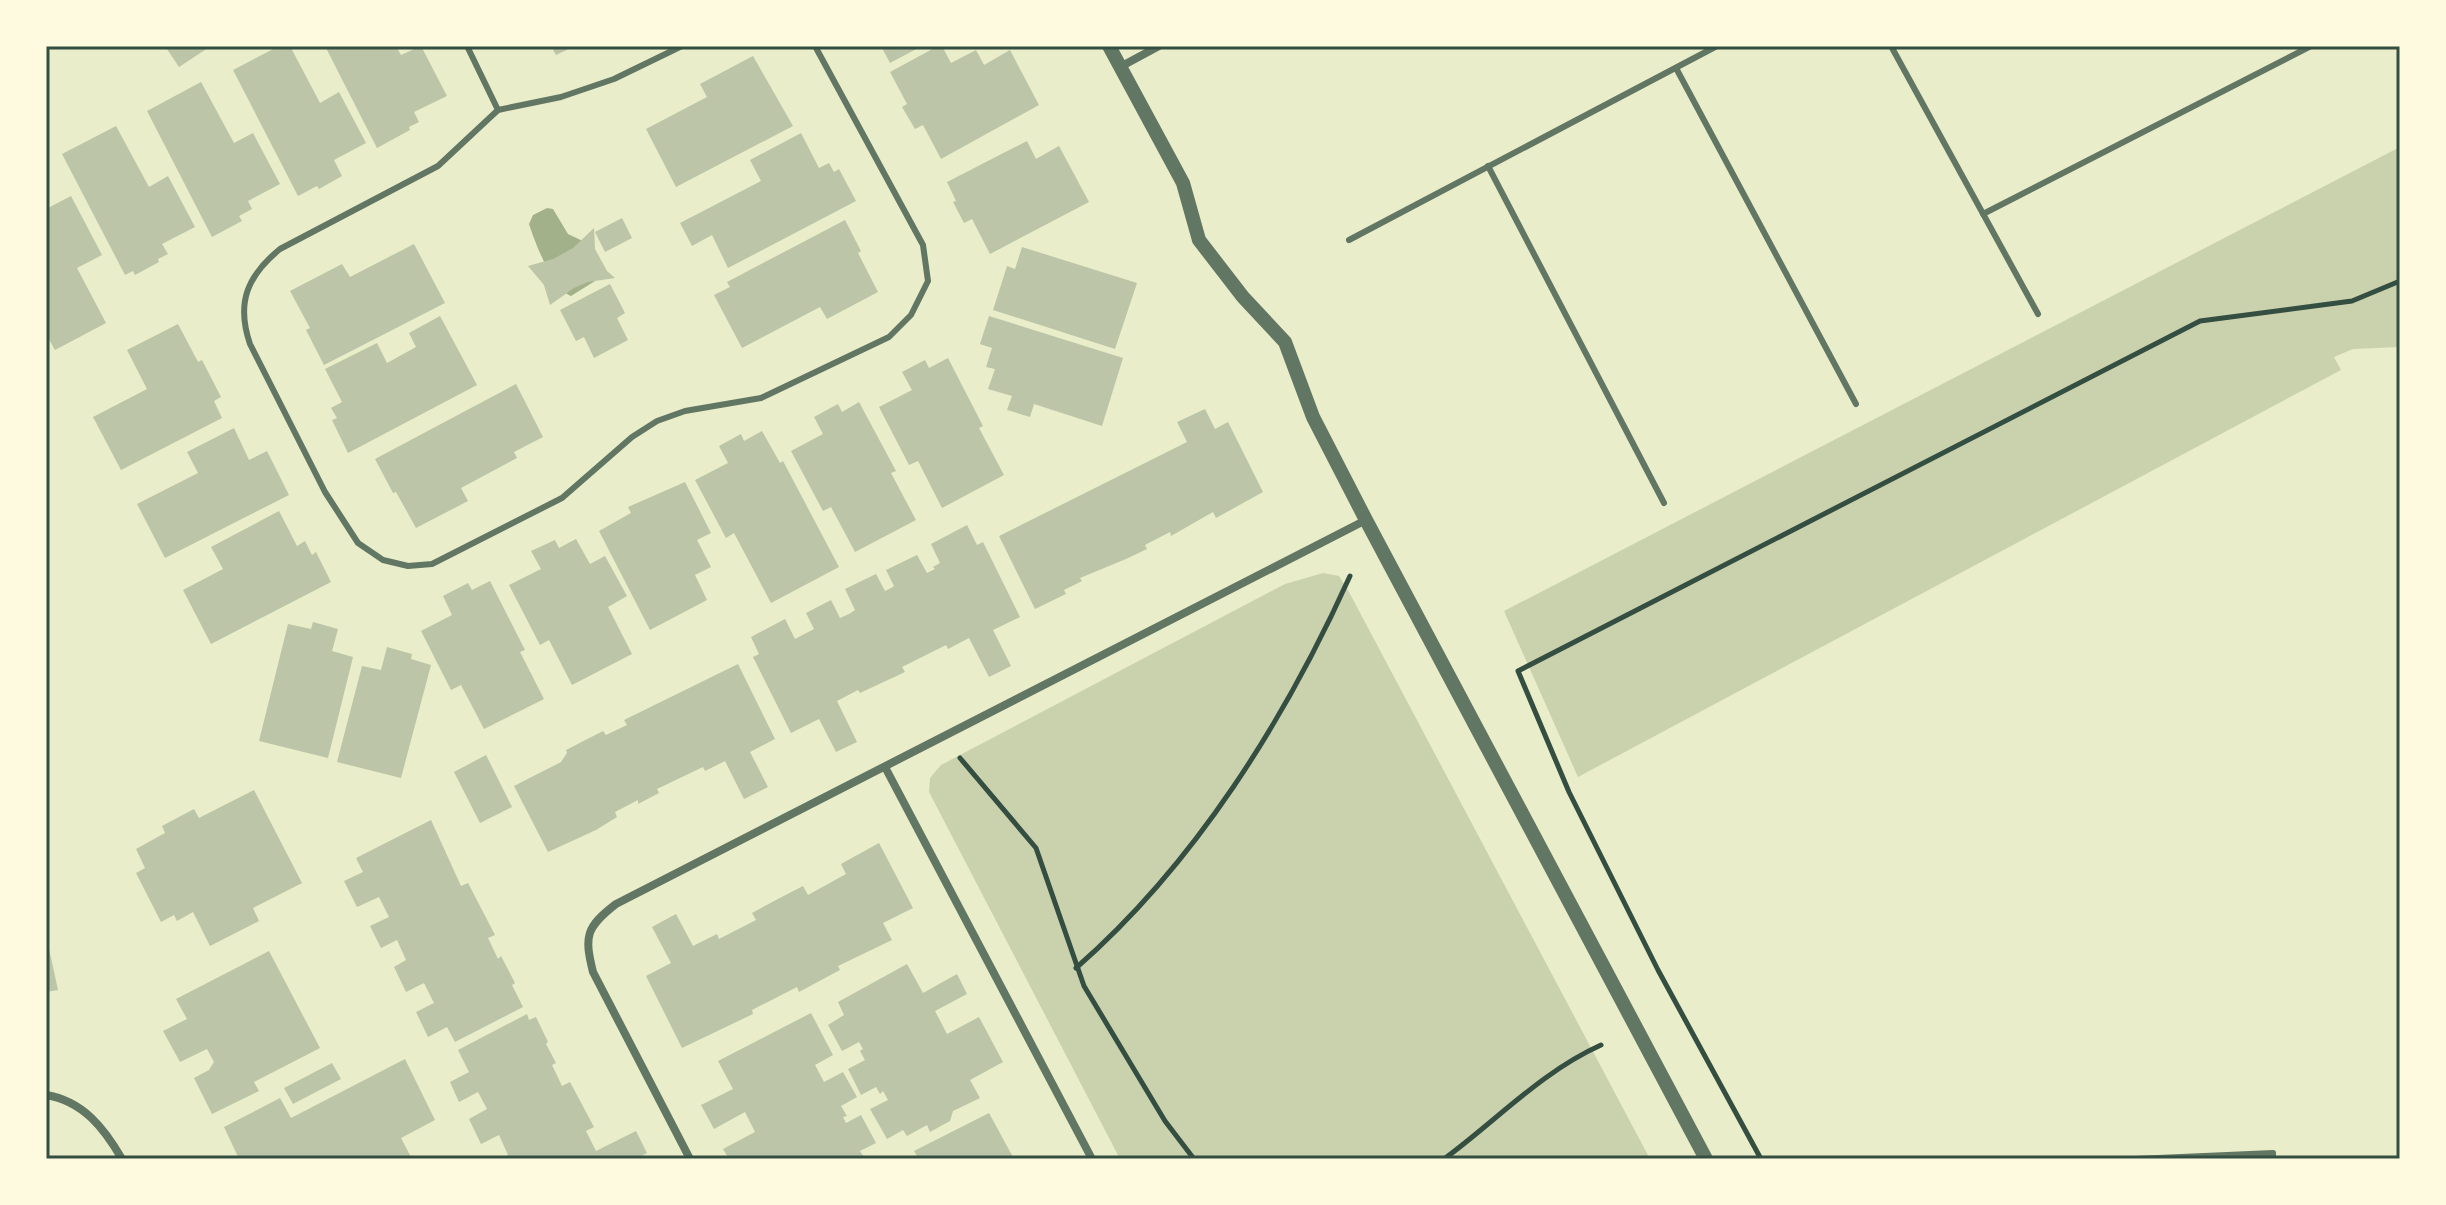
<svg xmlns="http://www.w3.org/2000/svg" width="2446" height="1205" font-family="Overpass,sans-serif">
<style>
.green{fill:#cad2ad}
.water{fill:#a3b18a}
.building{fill:#bcc5a7}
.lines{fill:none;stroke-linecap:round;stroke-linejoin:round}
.path{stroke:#344e41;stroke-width:5}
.service{stroke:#617663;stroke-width:6}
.minor{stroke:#617663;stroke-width:8}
.tertiary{stroke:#617663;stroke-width:14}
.neatline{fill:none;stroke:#344e41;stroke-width:3}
</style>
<rect width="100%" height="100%" fill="#e9edc9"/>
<!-- green -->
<g class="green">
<path d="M2400 147V347L2353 349 2334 357 2341 370 1578 777 1504 611Z"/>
<path d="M1323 573 1339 576 1349 592 1650 1159H1120L929 792 930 778 941 765 1285 584Z"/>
</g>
<!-- water -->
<path class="water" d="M547 208 553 209 568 234 587 243 598 270 595 281 571 296C553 289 535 243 529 224L533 215Z"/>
<!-- building -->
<g class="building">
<path d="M165 46H211L179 67Z"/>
<path d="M279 46H290L320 103 339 92 366 143 334 160 342 176 319 189 317 186 298 196 233 70Z"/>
<path d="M325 46H396L401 55 421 46 447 96 414 112 419 122 409 127 410 130 377 148Z"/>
<path d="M551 46H575L556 55Z"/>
<path d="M881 46H922L890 63Z"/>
<path d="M938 46H942L951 63 976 50 984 65 1010 50 1039 105 941 159 923 125 915 129 902 107 907 104 890 72Z"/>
<path d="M753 56 793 126 676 187 646 129 707 97 700 84Z"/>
<path d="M201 82 234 143 253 133 280 184 248 201 252 209 239 216 242 221 212 237 147 111Z"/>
<path d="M116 126 149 187 168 176 195 227 162 244 168 254 158 259 159 262 135 275 133 271 125 275 62 154Z"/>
<path d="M801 133 819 168 829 163 834 172 839 169 856 201 728 268 712 235 692 246 680 223 761 181 750 160Z"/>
<path d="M1027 141 1036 159 1059 146 1089 202 990 254 972 219 964 223 953 202 956 201 947 182Z"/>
<path d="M71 196 102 255 77 268 106 323 55 350 46 334V209Z"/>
<path d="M622 218 632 238 605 252 595 232Z"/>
<path d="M845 220 861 251 858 253 878 292 827 319 820 307 742 348 714 295 730 287 727 282Z"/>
<path d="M594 228 595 249 607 271 615 278 588 282 574 288 550 305 544 285 528 266 553 259 573 248Z"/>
<path d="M414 244 445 303 324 365 306 330 310 328 290 291 342 264 350 277Z"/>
<path d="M1022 247 1137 283 1115 349 993 310 1007 266 1015 269Z"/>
<path d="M610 284 625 313 617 318 628 340 594 358 584 337 576 341 560 310Z"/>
<path d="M440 316 477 385 348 453 332 420 337 418 331 408 342 402 325 369 377 343 387 363 416 347 409 333Z"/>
<path d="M989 316 1123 358 1102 426 1034 404 1030 417 1007 410 1012 396 988 389 995 369 986 367 992 348 980 344Z"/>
<path d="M178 324 198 362 202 360 221 397 214 401 222 418 121 470 93 417 147 389 127 350Z"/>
<path d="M948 358 983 426 979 428 1004 475 942 508 918 461 909 465 879 407 912 390 902 372 925 360 929 368Z"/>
<path d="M516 384 543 437 514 452 517 458 461 488 468 501 416 528 396 492 393 493 375 459Z"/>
<path d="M859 402 896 471 891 473 916 520 855 552 831 507 823 511 791 451 823 434 814 417 838 404 842 412Z"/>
<path d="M1205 409 1215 429 1228 422 1263 492 1216 518 1213 512 1171 536 1170 532 1145 545 1147 549 1126 559 1080 578 1082 581 1064 590 1066 594 1035 609 999 536 1187 442 1177 422Z"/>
<path d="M234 428 249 460 267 451 289 495 165 558 137 504 198 473 187 452Z"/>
<path d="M762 431 780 463 783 461 839 567 771 603 734 533 726 538 695 480 728 463 719 446 741 434 744 441Z"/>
<path d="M685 482 711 533 697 540 711 567 695 575 707 600 650 630 599 531 631 513 628 507Z"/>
<path d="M279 511 297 546 305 541 312 555 316 552 331 582 211 644 183 590 223 569 211 547Z"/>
<path d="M967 525 977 545 983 542 1020 617 993 630 1011 666 989 677 969 638 948 649 946 645 902 667 905 672 860 693 858 690 837 701 857 742 836 752 819 719 791 733 753 657 759 654 751 637 785 619 795 639 814 629 806 613 831 600 840 618 849 614 855 610 845 589 876 574 885 591 891 588 894 586 886 570 917 555 927 573 935 569 933 567 940 563 931 544Z"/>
<path d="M576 539 590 564 605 556 627 596 608 607 632 654 572 685 549 640 540 645 509 585 541 569 531 551 555 540 559 548Z"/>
<path d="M490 581 525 650 520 652 544 699 484 729 461 685 451 690 421 631 452 615 443 596 468 583 472 590Z"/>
<path d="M313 622 338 629 332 651 353 657 328 758 259 741 288 624 311 629Z"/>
<path d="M387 647 412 654 411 659 431 665 401 778 337 762 362 666 381 670Z"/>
<path d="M738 664 775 739 750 752 768 787 744 799 725 761 705 771 703 767 657 789 659 793 638 804V800L615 812 617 817 596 830 548 852 514 786 561 762 567 753 566 750 603 731 606 735 627 725 624 720Z"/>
<path d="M486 755 512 807 480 823 454 772Z"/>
<path d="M254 790 302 883 253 908 259 921 210 946 193 912 177 921 174 915 161 922 136 873 145 868 136 849 165 833 162 826 194 809 199 818Z"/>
<path d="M431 820 461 886 468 883 495 935 488 938 498 959 501 956 515 983 512 985 523 1007 455 1042 447 1027 428 1037 416 1012 434 1003 424 983 406 992 394 967 406 960 397 940 381 948 370 926 389 917 379 897 357 907 344 881 363 872 356 858Z"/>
<path d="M879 843 913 908 883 923 892 940 838 966 840 970 799 992 797 987 752 1010 753 1014 682 1048 646 976 671 963 652 927 676 914 693 946 717 934 719 939 756 920 752 913 776 900 803 886 808 895 846 874 841 864Z"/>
<path d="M46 935 58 990 46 992Z"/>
<path d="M269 951 320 1048 254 1082 259 1091 212 1114 194 1078 209 1070 214 1062 207 1049 180 1062 163 1031 187 1019 176 999Z"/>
<path d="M907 964 923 993 957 974 967 994 935 1011 947 1034 979 1017 1003 1062 970 1080 980 1098 953 1111 950 1121 930 1132 927 1125 907 1136 903 1130 887 1139 870 1109 888 1100 883 1091 880 1094 876 1087 861 1095 848 1069 865 1060 860 1051 863 1049 859 1042 842 1051 828 1025 844 1015 838 1002Z"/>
<path d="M811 1013 833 1055 815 1065 824 1082 843 1072 857 1097 841 1106 847 1116 843 1117 846 1123 861 1115 876 1143 860 1151 865 1159H729L723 1149 755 1132 745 1112 714 1129 701 1105 733 1089 718 1061Z"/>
<path d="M527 1014 529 1020 536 1017 548 1042 546 1044 556 1063 552 1065 562 1086 570 1082 594 1127 586 1131 596 1151 636 1131 647 1153 636 1159H499L508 1155 499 1135 481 1144 469 1119 487 1109 478 1092 459 1102 450 1082 469 1072 458 1050Z"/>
<path d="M405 1059 435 1120 401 1138 412 1159H239L224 1127 280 1098 291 1118Z"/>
<path d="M332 1063 341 1079 293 1104 284 1088Z"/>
<path d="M989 1113 1014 1159H919L914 1151Z"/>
</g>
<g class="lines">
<!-- path -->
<g class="path">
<path d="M960 758 1036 848 1084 986 1165 1121 1194 1159"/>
<path d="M1076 968C1195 864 1285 720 1350 576"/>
<path d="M1444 1159C1496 1121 1541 1072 1601 1045"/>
<path d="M1761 1159 1658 970 1569 792 1518 671 2200 321 2352 301 2400 281"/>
</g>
<!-- service -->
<g class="service">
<path d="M467 46 498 110"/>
<path d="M682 46 614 79 561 97 498 110 438 166 280 249C247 276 236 303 250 344L325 492 358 543 383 560 408 566 432 564 562 498 632 437 657 421 685 411 761 398 889 337 911 315 928 281 923 245 815 46"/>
<path d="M1891 46 2038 314"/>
<path d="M1676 68 1856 404"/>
<path d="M1488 166 1664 503"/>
<path d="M1983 214 2311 46"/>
<path d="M1349 240 1717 46"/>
<path d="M2135 1159 2273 1153V1159"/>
</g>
<!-- minor -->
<g class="minor">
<path d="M1120 67 1159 46"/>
<path d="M885 767 1092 1159"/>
<path d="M46 1095C83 1101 104 1128 122 1159"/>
<path d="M690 1159 593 972C584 936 586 927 616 904L1366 520"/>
</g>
<!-- tertiary -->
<path class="tertiary" d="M1109 46 1183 183 1199 240 1243 297 1285 342 1313 417 1366 520 1706 1159"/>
</g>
<!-- border -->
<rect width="2446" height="1205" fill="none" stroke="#fefae0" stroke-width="96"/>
<rect x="48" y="48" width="2350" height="1109" class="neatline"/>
</svg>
